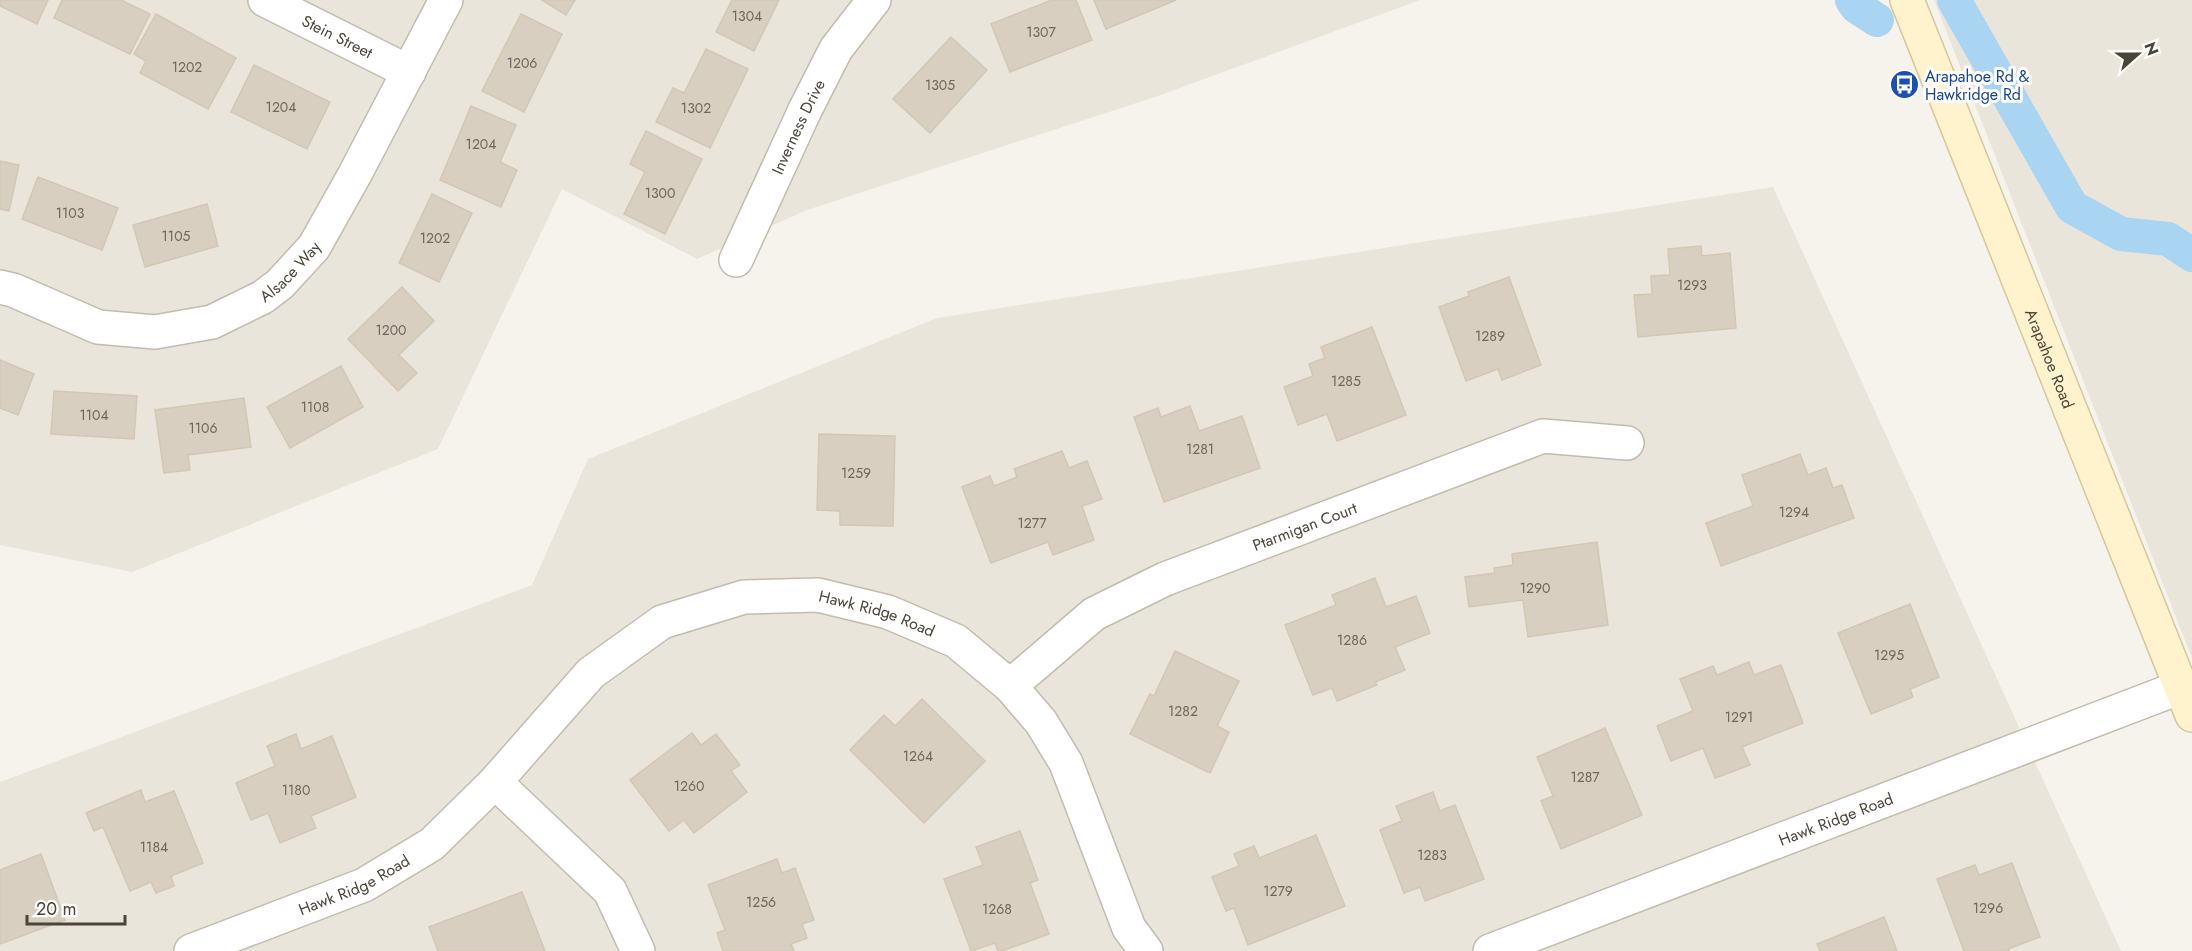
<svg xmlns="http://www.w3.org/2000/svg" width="2192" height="951" font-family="Jost,sans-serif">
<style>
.residential{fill:#eae5da}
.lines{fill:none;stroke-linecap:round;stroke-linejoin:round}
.canal{stroke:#a9d4f2;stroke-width:34}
.building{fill:#d8cfc1;stroke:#d3c7b4;stroke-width:1.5}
.minor-casing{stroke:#c2bbae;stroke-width:36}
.secondary-casing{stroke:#d6c79b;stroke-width:36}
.minor{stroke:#fff;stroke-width:33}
.secondary{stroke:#fff3cd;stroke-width:33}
.labels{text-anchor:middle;stroke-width:6;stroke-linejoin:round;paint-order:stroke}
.number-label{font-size:14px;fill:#6e675b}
.street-label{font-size:16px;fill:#4b4439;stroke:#fff}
.transit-label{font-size:16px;fill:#164399;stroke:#fff;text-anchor:start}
</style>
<rect width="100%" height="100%" fill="#f6f3ec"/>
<!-- residential -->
<g class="residential">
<path d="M0 0H1420L1155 97 807 210 697 259 562 189 438 449 132 572 0 545Z"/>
<path d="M1934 0H2192V658Z"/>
<path d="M1773 187 2121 951H0V782L532 585 588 459 937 318Z"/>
</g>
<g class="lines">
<!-- canal -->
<g class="canal">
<path d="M1852 0 1857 7 1877 20"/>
<path d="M1954 0 2072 207 2121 234 2168 239 2192 255"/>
</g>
</g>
<!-- building -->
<g class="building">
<path d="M0 0H48L37 24 0 6Z"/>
<path d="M62 0H121L150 14 130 54 54 18Z"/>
<path d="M542 0H575L566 15Z"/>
<path d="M732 0H779L754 51 716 32Z"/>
<path d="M1052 0H1076L1092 40 1010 72 991 24Z"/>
<path d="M1094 0H1176L1106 29Z"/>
<path d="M156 14 236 58 208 109 140 73 146 61 134 54Z"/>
<path d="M521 14 562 34 524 112 482 91Z"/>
<path d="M951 37 987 70 930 133 893 99Z"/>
<path d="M706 49 748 69 710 148 656 122 673 88 684 93Z"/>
<path d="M254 65 330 102 307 149 231 112Z"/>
<path d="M471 106 516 125 500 162 517 170 501 207 440 180Z"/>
<path d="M646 131 702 159 665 234 624 214 645 172 630 164Z"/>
<path d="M0 161 19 165 9 211 0 209Z"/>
<path d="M38 177 118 208 102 250 22 219Z"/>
<path d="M432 194 472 213 439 282 399 263Z"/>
<path d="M207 204 218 246 145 267 133 225Z"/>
<path d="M1701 246 1702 256 1730 253 1736 328 1638 337 1634 295 1652 294 1651 276 1670 275 1668 249Z"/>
<path d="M1509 277 1541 365 1502 380 1498 369 1466 381 1439 307 1469 296 1468 292Z"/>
<path d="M402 287 434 321 399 355 417 373 398 391 348 339Z"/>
<path d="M1372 327 1406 415 1337 441 1327 414 1298 425 1284 387 1313 376 1309 364 1325 358 1321 347Z"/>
<path d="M0 360 34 374 18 415 0 408Z"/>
<path d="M341 366 363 407 290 448 267 407Z"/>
<path d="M54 391 137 396 134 439 51 434Z"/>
<path d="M244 398 251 447 188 455 190 470 164 473 155 410Z"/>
<path d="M1190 406 1199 431 1242 416 1260 468 1164 502 1134 417 1158 408 1161 417Z"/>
<path d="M819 434 895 436 893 526 840 525V511L817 510Z"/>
<path d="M1062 451 1069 468 1087 461 1102 499 1082 506 1094 540 1053 555 1048 542 991 563 962 487 990 476 994 486 1017 477 1014 469Z"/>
<path d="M1800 454 1808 475 1826 468 1833 488 1842 485 1854 518 1721 566 1706 523 1753 506 1742 475Z"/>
<path d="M1597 542 1608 625 1528 637 1523 600 1469 607 1465 577 1495 573 1494 568 1513 565 1512 554Z"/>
<path d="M1375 578 1386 607 1416 596 1430 633 1395 647 1405 670 1375 682 1377 685 1337 701 1332 688 1313 695 1285 625 1336 605 1332 595Z"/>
<path d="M1910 604 1939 677 1910 689 1913 697 1871 714 1838 633Z"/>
<path d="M1175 651 1239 681 1217 726 1229 732 1210 773 1130 734 1150 694 1154 696Z"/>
<path d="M1749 662 1754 675 1781 665 1803 723 1742 747 1750 765 1715 778 1703 748 1671 761 1657 726 1693 711 1680 679 1713 666 1717 675Z"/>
<path d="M922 699 985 761 924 823 850 750 884 715 895 726Z"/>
<path d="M1605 728 1642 815 1561 849 1541 801 1553 796 1537 757Z"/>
<path d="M692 733 701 745 716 734 740 765 731 771 747 792 694 833 684 820 669 831 630 780Z"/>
<path d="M296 734 301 749 332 736 356 797 311 816 316 828 280 843 268 813 251 820 236 783 275 766 267 746Z"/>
<path d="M141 790 145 802 174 791 203 863 171 876 174 886 156 893 151 882 130 891 103 827 94 831 86 813Z"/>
<path d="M1433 792 1440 811 1455 805 1484 879 1425 901 1420 887 1404 893 1380 830 1402 821 1396 806Z"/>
<path d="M1020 831 1038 880 1030 883 1049 934 1002 951H998L995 943 971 951 944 879 983 865 976 847Z"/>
<path d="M1316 835 1345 906 1248 945 1234 908 1226 911 1212 877 1239 866 1234 854 1254 846 1259 858Z"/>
<path d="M41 854 65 920 0 944V870Z"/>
<path d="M777 859 782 873 795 868 814 920 802 924 807 938 791 944 794 951H723L717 933 725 930 708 885Z"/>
<path d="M2012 863 2040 937 2008 949 2009 951H1964L1937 879 1975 865 1979 875Z"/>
<path d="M522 892 545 951H438L429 927Z"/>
<path d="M1884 917 1897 951H1820L1817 944Z"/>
</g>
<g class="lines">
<defs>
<g id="minor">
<path id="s1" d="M265 0 409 72"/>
<path id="s2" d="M736 260 805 110 836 49 874 0"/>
<path id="s3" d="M0 287 13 290 98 327 155 332 212 322 263 297 280 284 314 247 355 174 446 0"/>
<path id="s4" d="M1010 686 1094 614 1165 579 1543 436 1627 443"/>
<path d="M495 782 610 891 638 951"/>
<path id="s5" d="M191 951 364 885 432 844 495 782 591 673 662 622 744 597 818 595 888 612 956 641 1010 686 1041 722 1066 763 1129 928 1146 951"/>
<path id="s6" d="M1490 951 2181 687"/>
</g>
<g id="secondary">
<path id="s7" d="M1907 0 2192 715"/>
</g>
</defs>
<!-- minor casing -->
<use href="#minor" class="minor-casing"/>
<!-- secondary casing -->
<use href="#secondary" class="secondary-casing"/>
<!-- minor -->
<use href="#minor" class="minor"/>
<!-- secondary -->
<use href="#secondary" class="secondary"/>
</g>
<!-- icons -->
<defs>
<symbol id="bus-disc" viewBox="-11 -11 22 22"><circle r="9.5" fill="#1a4fb4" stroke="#fff"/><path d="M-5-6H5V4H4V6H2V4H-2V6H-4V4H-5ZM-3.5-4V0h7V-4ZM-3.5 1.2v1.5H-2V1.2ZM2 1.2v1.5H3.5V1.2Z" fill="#fff"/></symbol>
</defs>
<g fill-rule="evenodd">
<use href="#bus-disc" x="1888" y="68" width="33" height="33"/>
</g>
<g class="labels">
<!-- number labels -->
<g class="number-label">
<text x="747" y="21">1304</text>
<text x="1041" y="37">1307</text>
<text x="522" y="68">1206</text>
<text x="187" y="72">1202</text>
<text x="940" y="90">1305</text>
<text x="281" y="112">1204</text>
<text x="696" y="113">1302</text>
<text x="481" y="149">1204</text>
<text x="660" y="198">1300</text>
<text x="70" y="218">1103</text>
<text x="176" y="241">1105</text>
<text x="435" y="243">1202</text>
<text x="1692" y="290">1293</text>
<text x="391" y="335">1200</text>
<text x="1490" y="341">1289</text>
<text x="1346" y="386">1285</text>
<text x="315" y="412">1108</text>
<text x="94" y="420">1104</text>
<text x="203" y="433">1106</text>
<text x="1200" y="454">1281</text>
<text x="856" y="478">1259</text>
<text x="1794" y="517">1294</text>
<text x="1032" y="528">1277</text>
<text x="1535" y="593">1290</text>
<text x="1352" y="645">1286</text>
<text x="1889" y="660">1295</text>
<text x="1183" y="716">1282</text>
<text x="1739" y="722">1291</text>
<text x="918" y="761">1264</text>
<text x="1585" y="782">1287</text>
<text x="689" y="791">1260</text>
<text x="296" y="795">1180</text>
<text x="154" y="852">1184</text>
<text x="1432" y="860">1283</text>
<text x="1278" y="896">1279</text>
<text x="761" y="907">1256</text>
<text x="1988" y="913">1296</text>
<text x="997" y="914">1268</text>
</g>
<!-- street labels -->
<g class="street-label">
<text dy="6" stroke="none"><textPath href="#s1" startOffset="81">Stein Street</textPath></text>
<text dy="6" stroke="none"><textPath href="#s2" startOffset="147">Inverness Drive</textPath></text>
<text dy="6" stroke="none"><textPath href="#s3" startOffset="315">Alsace Way</textPath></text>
<text dy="6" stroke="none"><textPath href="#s7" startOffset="386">Arapahoe Road</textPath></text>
<text dy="6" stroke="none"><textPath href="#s4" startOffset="339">Ptarmigan Court</textPath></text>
<text dy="6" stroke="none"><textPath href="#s5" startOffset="807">Hawk Ridge Road</textPath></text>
<text dy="6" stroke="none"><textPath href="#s6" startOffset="370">Hawk Ridge Road</textPath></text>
<text dy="6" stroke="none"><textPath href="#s5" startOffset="176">Hawk Ridge Road</textPath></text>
</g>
<!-- transit labels -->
<g class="transit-label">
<text x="1925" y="82">Arapahoe Rd &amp;<tspan x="1925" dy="18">Hawkridge Rd</tspan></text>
</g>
</g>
<!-- north arrow -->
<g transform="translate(2138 54) rotate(69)" stroke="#ffffff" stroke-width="4.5" paint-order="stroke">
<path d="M0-4.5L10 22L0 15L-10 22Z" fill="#4b4439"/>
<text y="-9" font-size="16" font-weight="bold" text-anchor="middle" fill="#4b4439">N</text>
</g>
<!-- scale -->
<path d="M27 915v9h98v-9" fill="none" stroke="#4b4439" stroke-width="3"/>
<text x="36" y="915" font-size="18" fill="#4b4439" stroke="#ffffff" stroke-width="4.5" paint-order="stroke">20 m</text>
</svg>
